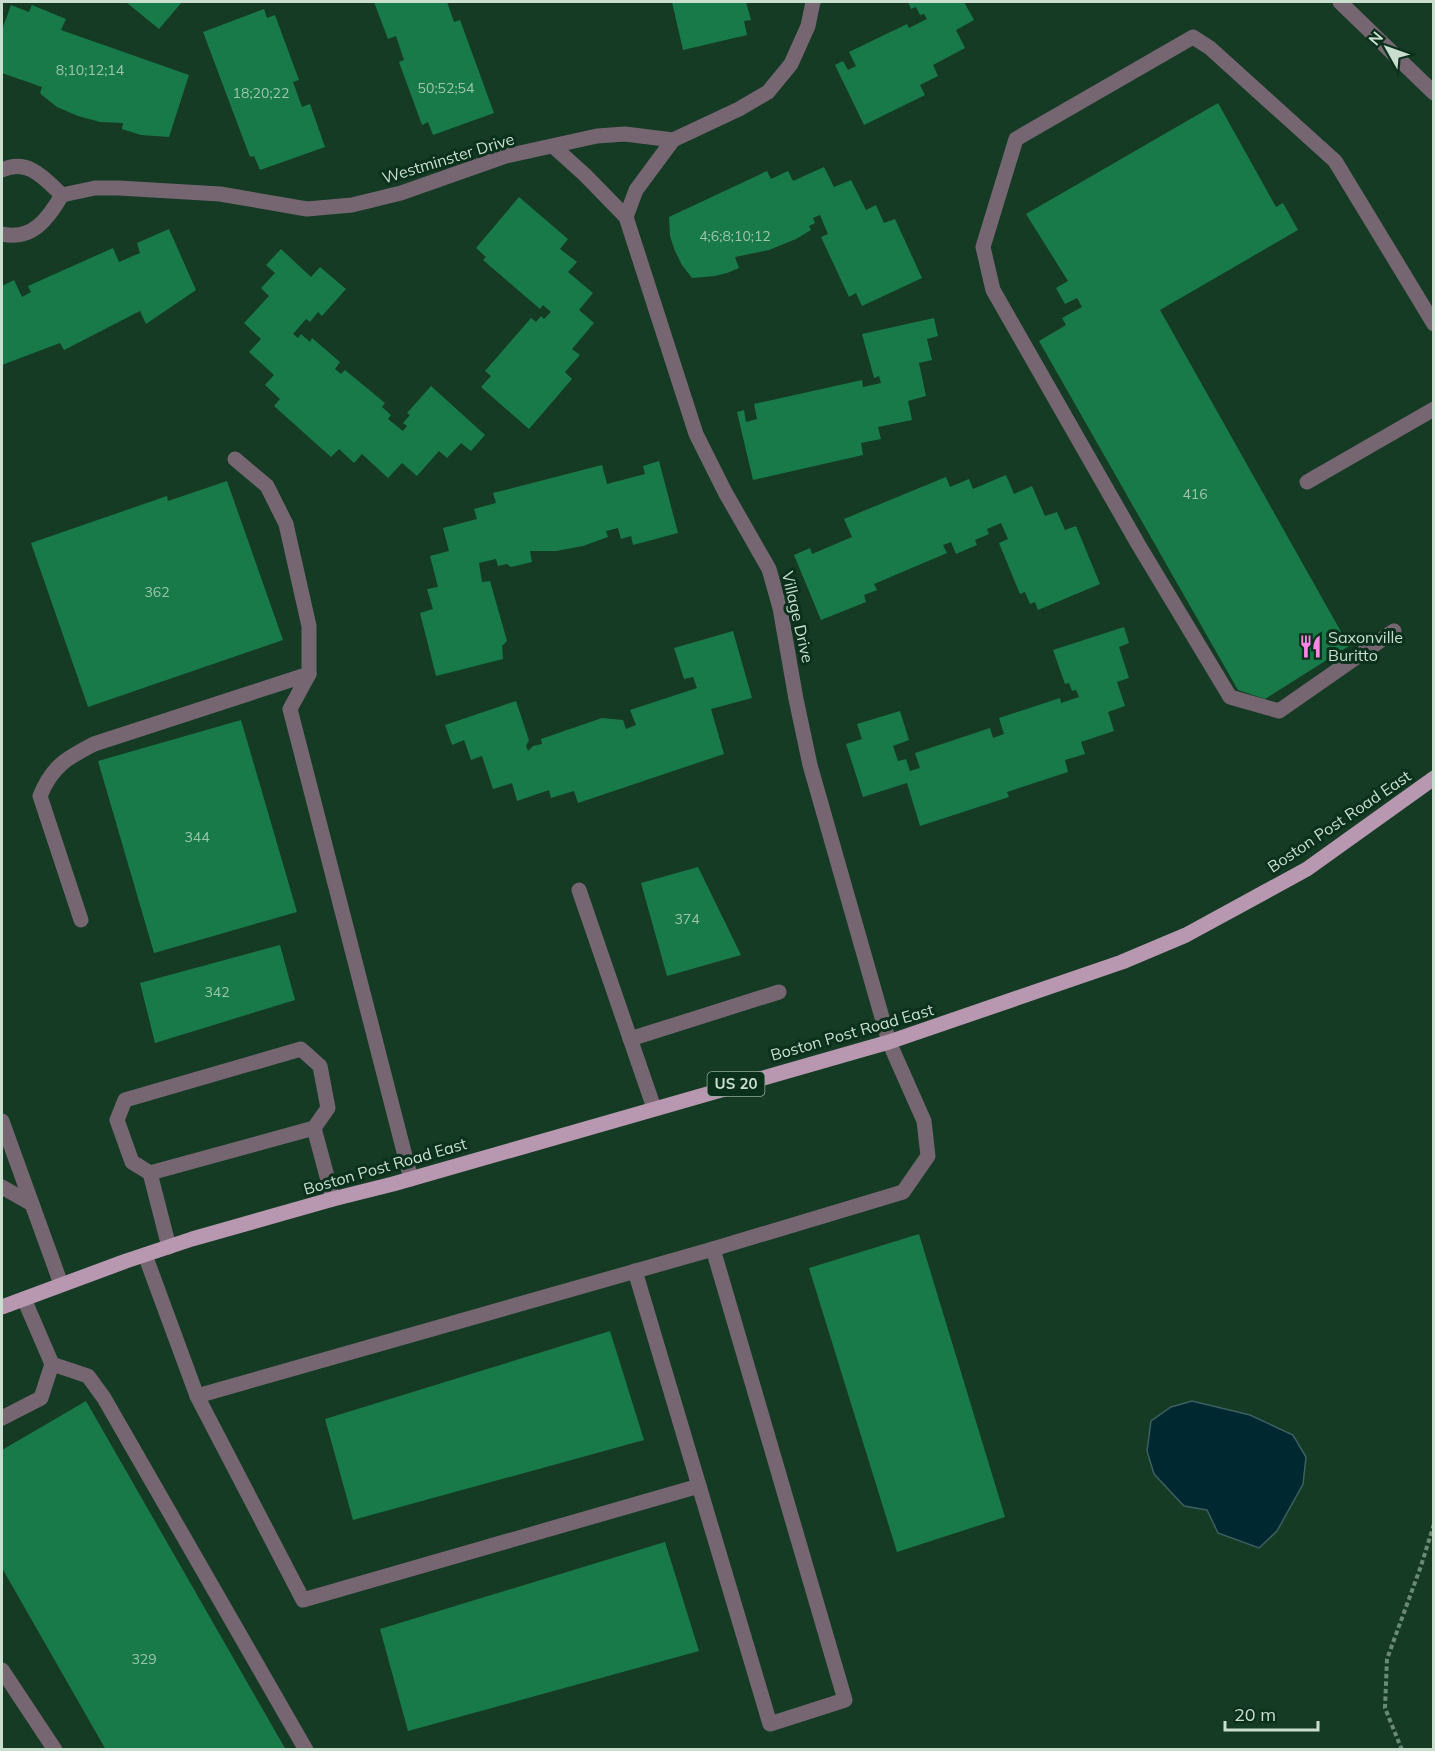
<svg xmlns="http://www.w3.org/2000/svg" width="1435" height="1751" font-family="Mulish,sans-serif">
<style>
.water{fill:#002831;stroke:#3d5f61;stroke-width:1.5}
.building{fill:#187a48}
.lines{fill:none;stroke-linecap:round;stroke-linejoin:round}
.path{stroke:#6c8977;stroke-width:4;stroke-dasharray:4.5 3;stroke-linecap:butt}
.minor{stroke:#766672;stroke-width:15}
.major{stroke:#b898b0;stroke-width:15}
.labels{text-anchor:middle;stroke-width:6;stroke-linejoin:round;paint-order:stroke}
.number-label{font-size:14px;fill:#9ec5ae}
.shield{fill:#0b311c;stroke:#91aa9a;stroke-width:1.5}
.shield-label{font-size:15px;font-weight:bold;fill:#caded0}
.street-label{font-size:16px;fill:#caded0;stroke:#0b311c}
.poi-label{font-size:16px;fill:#caded0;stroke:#0b311c;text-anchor:start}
</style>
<rect width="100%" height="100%" fill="#163b25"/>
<!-- water -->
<path class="water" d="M1192 1401 1250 1415 1293 1435 1306 1457 1303 1484 1277 1531 1259 1548 1218 1533 1207 1510 1184 1506 1154 1474 1147 1451 1151 1421 1171 1407Z"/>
<!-- building -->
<g class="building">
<path d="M126 2H182L159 29Z"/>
<path d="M374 2H447L454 22 460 20 494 113 433 135 428 122 422 125 399 62 404 60 396 36 388 39Z"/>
<path d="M672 2H746L751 20 744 21 747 35 683 50Z"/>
<path d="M908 2H964L974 20 956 30 965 48 933 65 938 76 920 85 925 95 864 125 835 65 843 61 848 70 856 66 849 52 907 24 909 28 927 19 924 14 920 15 916 7 911 9Z"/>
<path d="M11 5 29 12 32 5 66 19 61 30 189 75 169 137 141 135 122 129 123 123 100 122 78 116 57 107 43 96 40 93 42 87 2 73V30Z"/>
<path d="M264 9 267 18 275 15 299 80 293 82 302 107 310 104 325 147 260 170 254 156 250 157 203 32Z"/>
<path d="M1218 103 1276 207 1283 203 1298 230 1160 310 1349 646 1265 699 1238 690 1039 341 1066 325 1062 318 1082 307 1077 298 1065 304 1056 288 1068 281 1026 214Z"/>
<path d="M824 167 834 187 851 180 866 210 876 205 884 223 895 219 922 278 862 306 856 293 849 297 821 237 828 234 820 215 813 218 815 223 809 226 811 230 796 239 769 250 735 257 739 268 727 273 715 276 692 278 682 265 675 251 670 236 669 217 767 171 771 179 788 171 793 181Z"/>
<path d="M519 197 568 239 560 249 577 262 568 272 593 293 579 310 594 323 572 349 580 355 565 372 572 379 529 429 481 387 491 376 485 371 531 318 536 322 541 316 544 319 551 312 543 305 540 309 483 260 486 257 476 248Z"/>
<path d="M169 229 196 290 146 324 140 311 64 350 60 343 2 365V286L14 280 22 297 31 292 28 286 113 248 119 262 140 253 137 243Z"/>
<path d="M281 249 311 277 320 267 346 289 322 316 318 312 310 322 306 319 293 334 298 338 301 334 310 342 312 338 340 362 335 369 341 374 345 370 385 403 382 407 391 415 388 419 403 431 407 426 403 423 410 415 407 413 431 386 485 435 471 451 461 443 447 458 439 451 417 476 402 463 388 478 362 454 354 463 339 449 331 457 274 406 280 399 265 385 274 375 249 352 261 339 244 323 269 296 261 288 275 273 266 265Z"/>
<path d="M934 318 938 336 927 339 932 360 919 363 926 396 908 401 912 420 878 427 881 439 861 443 863 455 753 480 737 412 744 410 746 422 757 419 754 404 862 380 863 387 881 383 879 376 874 378 862 334Z"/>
<path d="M659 461 678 533 633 545 631 536 621 539 618 528 606 531 608 537 583 546 556 551H530L532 562 511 567 507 564 498 566 496 559 479 563 482 582 490 581 507 641 502 646 503 659 436 676 420 613 433 609 427 589 438 587 430 556 449 551 443 528 477 519 474 509 496 503 493 493 602 465 607 484 645 474 643 466Z"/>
<path d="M1006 475 1014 494 1032 486 1045 516 1057 512 1065 530 1076 526 1100 584 1038 610 1035 602 1030 604 1025 592 1020 594 999 543 1008 539 1001 523 987 529 989 534 975 540 977 545 956 554 951 542 943 545 947 553 874 584 877 590 864 595 866 602 821 620 794 555 810 548 812 554 852 537 844 519 946 477 950 487 969 479 973 489Z"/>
<path d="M227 481 283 640 88 707 31 543 167 496 168 501Z"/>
<path d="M1124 627 1129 643 1119 647 1129 678 1117 682 1125 706 1108 712 1114 731 1081 742 1085 754 1065 760 1068 772 1007 792 1009 797 920 826 907 783 863 797 846 744 862 739 857 724 900 711 909 740 893 746 898 761 906 759 910 771 920 768 915 753 990 728 993 738 1004 734 999 718 1060 698 1061 703 1079 697 1076 690 1072 691 1069 683 1065 684 1053 650Z"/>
<path d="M733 631 752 698 711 709 724 754 578 803 574 791 551 798 549 790 517 801 512 783 493 789 482 756 471 760 464 740 452 745 445 725 516 701 529 740 526 746 528 751 533 746 542 744 541 739 602 718 623 720 626 729 636 725 630 710 697 688 693 677 684 679 674 648Z"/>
<path d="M241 720 297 912 154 953 98 761Z"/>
<path d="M698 867 741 955 667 976 641 883Z"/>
<path d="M280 945 295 1000 155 1043 140 983Z"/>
<path d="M919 1234 1005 1517 897 1552 809 1268Z"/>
<path d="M610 1331 644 1440 353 1520 325 1419Z"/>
<path d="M86 1401 286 1750H106L2 1568V1450Z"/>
<path d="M665 1542 699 1651 408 1731 380 1629Z"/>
</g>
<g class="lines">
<!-- path -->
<path class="path" d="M1402 1750 1385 1708 1387 1659 1421 1566 1434 1524"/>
<!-- minor -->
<g class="minor">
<path d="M1340 2 1434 93"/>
<path d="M2 170C28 158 44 178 62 195"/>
<path d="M626 217 636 190 673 140"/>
<path d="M2 234C32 241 48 219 62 195L95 188H119L220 194 307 209 352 205 401 193 506 156 597 136 625 134 673 140 739 109 768 92 791 64 808 26 813 2"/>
<path d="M235 459 267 486 286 524 309 626V674L290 709 411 1179"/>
<path d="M1307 482 1434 409"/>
<path d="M1394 631 1279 711 1230 697 1138 544 993 290 983 247 1016 139 1193 37 1210 48 1335 161 1434 324"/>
<path d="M579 890 654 1108"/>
<path d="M81 920 40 796C52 766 67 758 94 744L309 674"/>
<path d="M630 1039 779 992"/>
<path d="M2 1121 61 1284"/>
<path d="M150 1173 314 1128"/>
<path d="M2 1187 32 1204"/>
<path d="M169 1247 150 1173 132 1162 117 1120 125 1100 301 1049 320 1066 328 1108 314 1128 333 1199"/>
<path d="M145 1255 197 1396 303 1600 699 1486"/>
<path d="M635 1271 770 1724 845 1700 713 1249"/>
<path d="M52 1364 88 1376 104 1398 306 1750"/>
<path d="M197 1396 713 1249 903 1192 928 1156 924 1121 889 1042 810 765 796 699 780 608 769 569 725 492 696 434 626 217 585 175 554 147"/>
<path d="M2 1418 41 1398 52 1364 24 1299"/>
<path d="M2 1670 55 1750"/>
</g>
<!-- major -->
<path class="major" d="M2 1307 126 1261 192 1239 333 1199 393 1184 889 1042 1122 962 1186 935 1307 869 1434 778"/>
</g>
<!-- icons -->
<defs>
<symbol id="restaurant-bare" viewBox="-9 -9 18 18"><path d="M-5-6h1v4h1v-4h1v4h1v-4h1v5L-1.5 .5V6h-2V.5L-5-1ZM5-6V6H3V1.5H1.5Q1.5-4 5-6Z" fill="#fb86e5" stroke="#0b311c" stroke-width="2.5" paint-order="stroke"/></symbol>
</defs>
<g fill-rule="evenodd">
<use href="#restaurant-bare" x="1294" y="630" width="33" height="33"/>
</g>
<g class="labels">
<!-- number labels -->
<g class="number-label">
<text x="90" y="75">8;10;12;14</text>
<text x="446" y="93">50;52;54</text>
<text x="261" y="98">18;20;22</text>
<text x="735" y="241">4;6;8;10;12</text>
<text x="1195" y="499">416</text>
<text x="157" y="597">362</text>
<text x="197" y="842">344</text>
<text x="687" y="924">374</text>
<text x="217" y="997">342</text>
<text x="144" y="1664">329</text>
</g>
<!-- shield labels -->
<rect class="shield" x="707.5" y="1072" width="57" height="24" rx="4.5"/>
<g class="shield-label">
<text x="736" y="1089">US 20</text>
</g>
<!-- street labels -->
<g class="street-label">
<text transform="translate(448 158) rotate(-17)" y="6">Westminster Drive</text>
<text transform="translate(798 617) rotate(77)" y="6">Village Drive</text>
<text transform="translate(1339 821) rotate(-34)" y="6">Boston Post Road East</text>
<text transform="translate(852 1032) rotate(-16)" y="6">Boston Post Road East</text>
<text transform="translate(385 1166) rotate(-16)" y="6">Boston Post Road East</text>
</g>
<!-- poi labels -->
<g class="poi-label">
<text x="1328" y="643">Saxonville<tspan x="1328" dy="18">Buritto</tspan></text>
</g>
</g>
<!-- border -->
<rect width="1435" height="1751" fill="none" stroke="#caded0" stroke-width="6"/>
<!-- north arrow -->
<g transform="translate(1387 48) rotate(310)" stroke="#0b311c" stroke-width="4.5" paint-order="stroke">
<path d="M0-4.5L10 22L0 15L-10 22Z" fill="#caded0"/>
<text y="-9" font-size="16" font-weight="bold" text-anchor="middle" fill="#caded0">N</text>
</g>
<!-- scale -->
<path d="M1225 1721v9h93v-9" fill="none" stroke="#caded0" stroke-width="3"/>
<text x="1234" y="1721" font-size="18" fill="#caded0" stroke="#0b311c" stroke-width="4.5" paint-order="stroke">20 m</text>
</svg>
